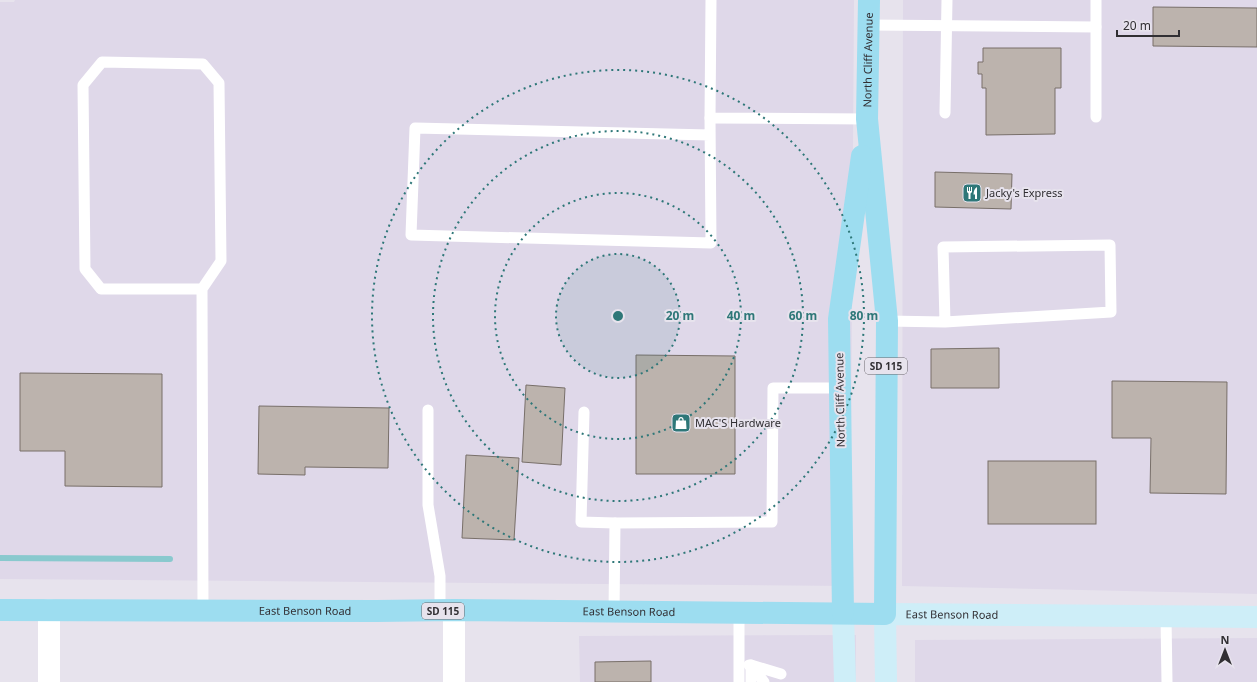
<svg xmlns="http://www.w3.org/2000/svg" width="1257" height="682" font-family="'Noto Sans',sans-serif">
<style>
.built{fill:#dfd8e9}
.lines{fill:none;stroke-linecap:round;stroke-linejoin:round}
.stream{stroke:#89c9ce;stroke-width:6}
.building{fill:#bcb3ad;stroke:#786f69}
.service{stroke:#fff;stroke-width:11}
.minor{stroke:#fff;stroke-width:22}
.secondary{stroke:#ceeef8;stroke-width:22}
.primary{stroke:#9dddf0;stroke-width:22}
.ring{fill:none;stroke:#2e7778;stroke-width:2;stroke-dasharray:2 4}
.labels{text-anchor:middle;stroke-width:4;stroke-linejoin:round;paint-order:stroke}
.shield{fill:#e7e3ed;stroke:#68656b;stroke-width:1}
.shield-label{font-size:10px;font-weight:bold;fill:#312f33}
.street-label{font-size:11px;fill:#312f33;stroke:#e7e3ed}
.poi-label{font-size:11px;fill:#312f33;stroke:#e7e3ed;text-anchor:start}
.centre{fill:#2e7778;stroke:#e7e3ed;stroke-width:2}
.ring-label{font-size:12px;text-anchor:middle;font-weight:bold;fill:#2e7778;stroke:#e7e3ed;stroke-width:4;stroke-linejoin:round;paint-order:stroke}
</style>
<rect width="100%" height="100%" fill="#e7e3ed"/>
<!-- built -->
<g class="built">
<path d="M15 0H854L850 586 0 579V2H14Z"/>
<path d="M903 0H1257V594L902 586Z"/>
<path d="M856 635V682H580L579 636Z"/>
<path d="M1257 638V682H915V640Z"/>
</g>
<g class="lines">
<!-- stream -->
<path class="stream" d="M0 558 170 559"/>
</g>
<!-- building -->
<g class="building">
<path d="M1153 7 1257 8V47L1153 46Z"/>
<path d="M983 48H1061V88H1055V134L986 135V88H982V74H978V62H983Z"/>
<path d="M935 172 1012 174 1011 209 935 207Z"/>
<path d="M999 348V388H931V349Z"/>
<path d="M636 355 735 356V474H636Z"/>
<path d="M20 373 162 374V487L65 486V451H20Z"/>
<path d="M1112 381 1227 382 1226 494 1150 493 1151 438H1112Z"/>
<path d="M526 385 565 388 561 465 522 462Z"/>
<path d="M259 406 389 408 388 468 305 467V475L258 474Z"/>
<path d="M466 455 519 458 514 540 462 538Z"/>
<rect x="988" y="461" width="108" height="63"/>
<path d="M651 661V682H595V662Z"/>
</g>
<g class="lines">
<!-- service -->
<g class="service">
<path d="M711 0 710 118 867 119"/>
<path d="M868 25 1096 27V0"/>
<path d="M1096 27V117"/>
<path d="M945 113 947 0"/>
<path d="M710 118 711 243 411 235 415 128 710 135"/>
<path d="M202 289H101L85 269 83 85 102 62 203 64 219 83 221 261 202 289 203 611"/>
<path d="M887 321 945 322 1111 312 1110 245 943 247 945 322"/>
<path d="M428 410V505L440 576V611"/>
<path d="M584 412 581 522 615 523"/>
<path d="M614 612 615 523 772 522 773 388H840"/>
<path d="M1166 617 1167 682"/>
<path d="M749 665H751L764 682"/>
<path d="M739 682V613"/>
<path d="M751 682V665L781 674"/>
</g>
<!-- minor -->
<g class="minor">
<path d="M454 610V682"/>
<path d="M49 682V610"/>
</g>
<!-- secondary -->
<g class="secondary">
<path d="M843 613 845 682"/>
<path id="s1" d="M886 682 885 614 1257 617"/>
</g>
<!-- primary -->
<g class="primary">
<path id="s2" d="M0 610 376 611 454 610 885 614 887 321 867 119 869 0"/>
<path d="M843 613 839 319 862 156"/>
</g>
</g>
<!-- distance rings -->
<circle cx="618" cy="316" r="62" fill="#2e7778" fill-opacity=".12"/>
<g class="ring">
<circle cx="618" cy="316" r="62"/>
<circle cx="618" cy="316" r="123"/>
<circle cx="618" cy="316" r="185"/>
<circle cx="618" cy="316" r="246"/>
</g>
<!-- icons -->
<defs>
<symbol id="restaurant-square" viewBox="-11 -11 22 22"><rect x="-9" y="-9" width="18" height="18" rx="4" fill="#2e7778" stroke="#e7e3ed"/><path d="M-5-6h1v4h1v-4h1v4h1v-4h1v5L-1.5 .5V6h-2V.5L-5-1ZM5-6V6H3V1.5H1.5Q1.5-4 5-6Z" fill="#fff"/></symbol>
<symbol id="shop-square" viewBox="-11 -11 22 22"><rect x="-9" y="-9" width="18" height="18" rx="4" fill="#2e7778" stroke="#e7e3ed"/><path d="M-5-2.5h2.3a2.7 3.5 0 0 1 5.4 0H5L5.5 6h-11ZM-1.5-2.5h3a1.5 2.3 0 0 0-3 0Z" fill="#fff"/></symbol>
</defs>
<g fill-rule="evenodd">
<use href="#restaurant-square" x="961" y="182" width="22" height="22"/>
<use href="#shop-square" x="670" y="412" width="22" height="22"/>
</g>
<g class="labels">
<!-- shield labels -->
<g class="shield">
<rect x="865" y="358" width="42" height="16" rx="3"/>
<rect x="422" y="603" width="42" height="16" rx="3"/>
</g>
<g class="shield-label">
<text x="886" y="370">SD 115</text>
<text x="443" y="615">SD 115</text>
</g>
<!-- street labels -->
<g class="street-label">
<text dy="4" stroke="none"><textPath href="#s2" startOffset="1440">North Cliff Avenue</textPath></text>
<text transform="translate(840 400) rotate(-91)" y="4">North Cliff Avenue</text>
<text dy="4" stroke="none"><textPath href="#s2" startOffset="305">East Benson Road</textPath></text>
<text dy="4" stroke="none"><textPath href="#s2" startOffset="629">East Benson Road</textPath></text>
<text dy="4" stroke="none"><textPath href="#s1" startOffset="135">East Benson Road</textPath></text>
</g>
<!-- poi labels -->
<g class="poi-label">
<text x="986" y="197">Jacky's Express</text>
<text x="695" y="427">MAC'S Hardware</text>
</g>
</g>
<circle cx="618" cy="316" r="6" class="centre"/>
<g class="ring-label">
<text x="680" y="320">20 m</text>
<text x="741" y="320">40 m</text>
<text x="803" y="320">60 m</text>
<text x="864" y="320">80 m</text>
</g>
<!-- north arrow -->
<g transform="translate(1225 650)" stroke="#e7e3ed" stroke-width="3" paint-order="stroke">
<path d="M0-3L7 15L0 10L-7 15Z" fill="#312f33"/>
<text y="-6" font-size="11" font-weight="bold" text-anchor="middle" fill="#312f33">N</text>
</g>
<!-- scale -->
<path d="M1117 30v6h62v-6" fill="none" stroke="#312f33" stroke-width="2"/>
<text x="1123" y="30" font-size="12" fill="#312f33" stroke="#e7e3ed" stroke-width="3" paint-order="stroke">20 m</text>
</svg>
